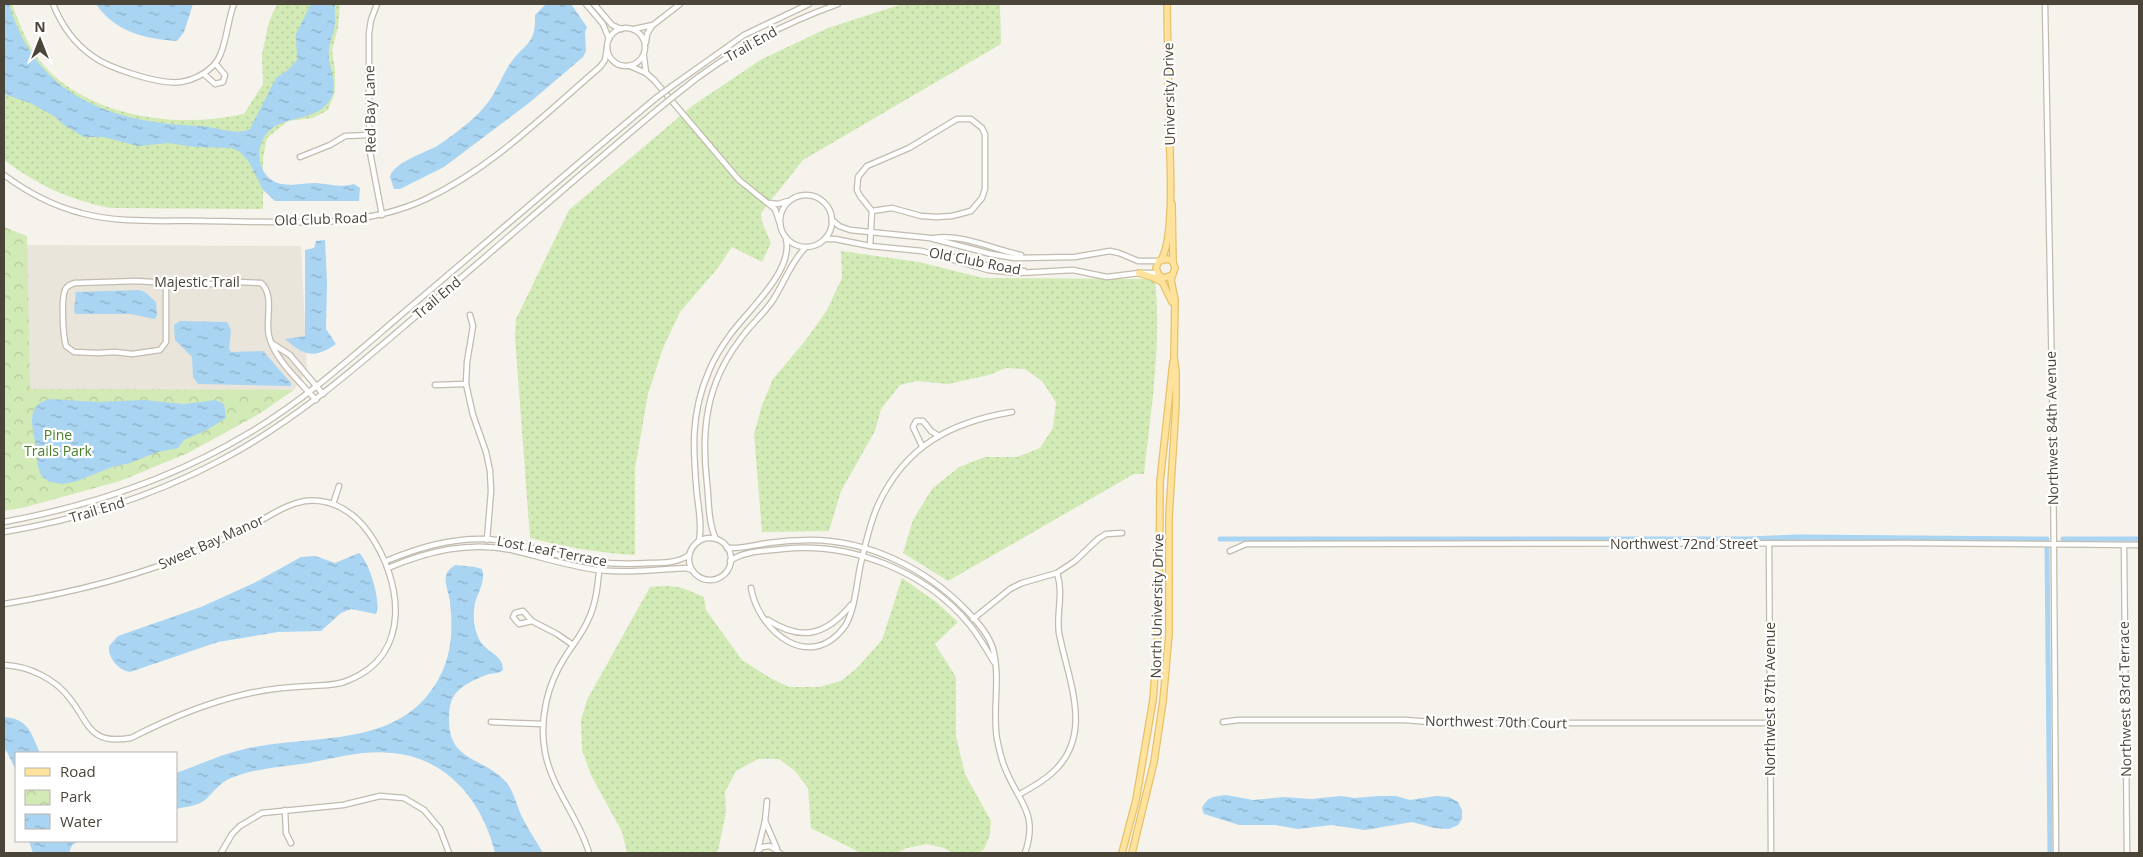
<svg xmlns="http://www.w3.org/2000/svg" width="2143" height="857" font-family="'Open Sans',sans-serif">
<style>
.residential{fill:#eae5da}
.grass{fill:url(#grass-dots)}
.park{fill:url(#park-crowns)}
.water{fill:url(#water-ripples)}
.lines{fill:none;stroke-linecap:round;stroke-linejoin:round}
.canal{stroke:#a9d4f2;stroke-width:5}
.minor-casing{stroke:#c2bbae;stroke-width:7}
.major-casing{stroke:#e6c16a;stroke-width:8}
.minor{stroke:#fff;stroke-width:4.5}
.major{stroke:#ffe39c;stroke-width:5.5}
.minor-bridge-casing{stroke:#c2bbae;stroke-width:7;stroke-linecap:butt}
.minor-bridge{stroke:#fff;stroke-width:4.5}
.labels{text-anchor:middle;stroke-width:4.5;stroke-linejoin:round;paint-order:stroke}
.street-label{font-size:14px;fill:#4b4439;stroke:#fff}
.park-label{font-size:14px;fill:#4a7f2a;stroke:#fff}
</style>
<defs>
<pattern id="grass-dots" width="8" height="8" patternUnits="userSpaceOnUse" patternTransform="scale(1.25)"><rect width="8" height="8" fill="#d2eab5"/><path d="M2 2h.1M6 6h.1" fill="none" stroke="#b6ca9c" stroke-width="1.8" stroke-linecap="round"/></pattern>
<pattern id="park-crowns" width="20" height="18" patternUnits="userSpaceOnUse" patternTransform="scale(1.25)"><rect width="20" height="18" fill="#d2eab5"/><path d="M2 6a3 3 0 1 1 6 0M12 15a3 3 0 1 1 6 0" fill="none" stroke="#b6ca9c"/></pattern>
<pattern id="water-ripples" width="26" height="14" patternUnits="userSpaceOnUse" patternTransform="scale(1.25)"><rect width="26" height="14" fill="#a9d4f2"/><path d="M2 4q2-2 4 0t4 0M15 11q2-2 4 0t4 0" fill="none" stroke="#8caec5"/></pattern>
</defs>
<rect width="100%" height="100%" fill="#f6f3ec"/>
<!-- residential -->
<path class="residential" d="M27 245 301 246 307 370 294 390H29Z"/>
<!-- grass -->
<g class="grass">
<path d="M4 4H12C21 29 31 54 51 73 100 119 181 128 244 114L263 84 262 54 269 22 277 4H340L338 28 332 50 335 70V92L328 110 313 118 288 121 267 138 263 158V209L111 208C71 201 37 185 4 160Z"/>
<path d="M902 4H1000L1001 44 803 160 761 213 762 222 771 243 762 262 732 247 717 269 680 312 663 348 648 394 635 469V555C599 553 565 547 530 538L515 337 516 319 569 210 692 106 762 59 828 28Z"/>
<path d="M841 251 919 262 983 278 1155 279C1162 344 1151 410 1144 474H1134L948 581 903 553 913 520 932 489 959 467 985 457H1017L1040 448 1053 428 1056 402 1042 381 1025 369 1006 368 989 375 948 384 917 381 900 385 881 409 875 431 841 491 829 531 762 532 754 434 762 405 773 379 805 341 827 310 842 278Z"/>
<path d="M902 578 936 602 958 622 935 644 956 677V736L965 774 991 821 990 835 984 849 979 853H953L944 848 927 844 907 848 896 853H861L811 828 808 788 795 771 779 759H758L736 771 725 792 726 812 718 851 715 853H627L622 832 591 775 582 750 581 720 587 700 650 587C675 584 682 587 704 597L706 610 742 660 772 679 789 687H819L841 681 857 668 882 640Z"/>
</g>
<!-- park -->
<path class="park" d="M4 227 27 236 30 389 294 390 259 414 188 453 120 481 22 508 4 511Z"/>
<!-- water -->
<g class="water">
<path d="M4 4H9C36 96 109 122 198 126 216 126 234 136 250 129L276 78 288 70 297 60 296 34 311 4H335C334 10 336 16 335 23 334 37 327 43 329 59 331 72 338 88 330 100 316 124 276 113 263 139 254 156 262 181 282 184 293 186 305 183 316 183 329 184 341 188 354 184L360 188 359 201H275L263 190 249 162 240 152 232 148 195 147 168 143 138 146 104 137H84L64 125 54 116 30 103 4 94Z"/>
<path d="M96 4H193L184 32 177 41C145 39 115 32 96 4Z"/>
<path d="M546 4H571L587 27 585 32 586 51 583 57 529 103 444 167 400 189H394L390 177C393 162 427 153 440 144 457 132 476 119 489 101 497 90 502 76 510 64 525 42 536 46 535 15Z"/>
<path d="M325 240 327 282 326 329 336 344C315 359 304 356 285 339L305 336V250L314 248 316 241Z"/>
<path d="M139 290 145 292 156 302 157 316 154 319 131 314H75L74 309 76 292Z"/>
<path d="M180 321 227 322 231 330 229 349 231 352 263 351 291 383V386L198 384 193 377 192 357 175 340 174 325Z"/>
<path d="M50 399 97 402 144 400 184 404 216 400 224 404 226 418 207 430 184 440 178 448 158 452 130 463 112 467 77 481 63 484 50 482 42 477C36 465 37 454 35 441 32 423 26 405 50 399Z"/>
<path d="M359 553C369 561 382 603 376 614L351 609 341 613 321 631 278 632 218 642 130 672C118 670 108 658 109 646L118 636 201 607 254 583 301 557 315 556 335 563Z"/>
<path d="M455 565 475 567 482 569C486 581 478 592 475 603 473 613 473 625 477 634 483 654 503 652 503 670 498 674 494 673 489 674 477 678 464 684 456 693 450 700 449 710 449 718 448 763 483 756 506 782 513 790 517 806 522 817 528 829 536 841 543 853H495C483 802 447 757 391 753 364 750 335 758 309 763 283 767 254 768 231 778 219 783 214 792 205 800 197 806 186 807 176 809V773C199 765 221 754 245 749 313 733 404 751 441 674 452 652 453 626 450 603 450 595 444 584 446 576 447 571 451 568 455 565Z"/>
<path d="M4 717C29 719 31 733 40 753H16V770L7 752 4 749Z"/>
<path d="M1226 795 1253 800 1284 797 1311 799 1341 796 1354 798 1379 796H1396L1410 800 1436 796 1449 797 1458 802 1462 810V819L1458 825 1449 829 1434 828 1412 822 1365 830 1331 825 1298 829 1275 825H1239L1204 814 1202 808C1207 797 1214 796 1226 795Z"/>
<path d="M29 841H79L72 845 69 853H33Z"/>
</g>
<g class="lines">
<!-- canal -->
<g class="canal">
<path d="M1220 539H1747L1798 537 2047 539"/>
<path d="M2063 539H2139"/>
<path d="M2047 548 2050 853"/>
</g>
<defs>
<g id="minor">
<path d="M53 4C61 24 73 42 91 55 108 68 159 85 181 82 194 80 205 74 214 65 226 52 227 21 234 4"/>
<path d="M377 4 371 20 369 33V147L382 215"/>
<path d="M586 4 603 24 609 39"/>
<path d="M594 4 612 25 621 29"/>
<path d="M2045 4 2053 436 2056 853"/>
<circle cx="626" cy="47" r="19"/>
<path d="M634 29 653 25 680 4"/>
<path d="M646 42 647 34 652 26"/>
<path d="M644 57 646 73"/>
<path d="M630 66 646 73 654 80 739 180 775 209 780 224"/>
<path d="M204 74 215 84 223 82 225 75 215 63"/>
<path d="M672 86 744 35 809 4"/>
<path d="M678 93C725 54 780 25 838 4"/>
<path d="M300 157 330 145 345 136 369 135"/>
<path d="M4 175C27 192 53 206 81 213 121 224 165 220 206 221 279 221 358 231 426 199 492 168 545 114 600 67L605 60 607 48"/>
<circle cx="806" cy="221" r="26"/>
<path d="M769 203 778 204 788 201"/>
<path d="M832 220 839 226 850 230 930 238 991 254 1014 258 1075 257 1110 251 1119 253 1138 261H1159"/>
<path d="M934 238C964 234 992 249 1021 255"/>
<path d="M825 239H835L870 246 922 251 988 270 1018 273 1073 270 1107 277 1139 273H1157"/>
<path d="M870 246 872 211 892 208 921 216 937 217 952 216 971 211 982 198 985 189V134L982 128 971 119H957L909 148 867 166 858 177 857 190 860 196 872 211"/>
<path d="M933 252 997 268 1024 271"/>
<path d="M166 284V342L160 350 132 354 115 352 98 353 74 352 66 346C63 336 61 300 65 290 67 286 71 284 75 283L137 281 198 285 236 282 261 283C275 295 265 320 269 336 274 359 301 383 316 400"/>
<path d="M470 315 473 326 467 362 466 384 473 415 486 452 490 471 491 491 487 540"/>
<path d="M273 344 290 355 323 394"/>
<path d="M435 385 466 384"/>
<path d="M922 446 913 427 916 421H923L931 431 939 436"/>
<path d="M333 504 339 486"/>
<path d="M4 522C90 506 173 479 249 433 305 400 353 356 402 314 487 242 571 169 656 98"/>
<path d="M4 532C81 519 154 496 223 459 295 421 355 368 416 316 499 246 580 174 663 105"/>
<circle cx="710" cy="559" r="21"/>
<path d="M716 539C708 523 709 501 707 483 701 430 706 385 739 341 749 326 763 315 773 300 784 283 791 262 805 248"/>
<path d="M699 541C702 527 699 510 697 495 693 451 690 414 709 371 714 358 722 346 730 335 747 311 794 271 786 239"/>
<path d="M1769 544 1771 853"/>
<path d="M2124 545 2127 853"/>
<path d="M727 548C742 549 754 545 768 543 782 541 796 540 810 540 868 540 925 568 965 609 976 620 989 634 993 649 1001 679 992 709 997 739 999 749 1001 759 1005 768 1018 802 1039 812 1025 853"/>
<path d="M1230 551 1246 544 1906 543 2139 545"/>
<path d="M386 561C418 548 450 538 485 539 512 540 537 551 563 556 591 563 620 565 649 563 663 563 678 563 689 555"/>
<path d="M730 561C743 551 766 551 782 549 850 541 925 571 969 624 979 636 986 649 994 662"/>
<path d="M388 568C428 551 469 541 512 550 541 557 568 566 598 570 627 573 657 570 686 568L692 570"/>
<path d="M751 588C759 633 811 673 845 626 854 613 857 583 860 567 865 546 869 525 878 505 905 446 951 422 1012 412"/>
<path d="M4 604C71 593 137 577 200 550 219 541 239 532 258 522 273 514 287 504 305 501 332 498 354 512 369 533 402 580 413 654 349 680 337 686 323 685 310 686 289 687 267 689 246 694 205 703 168 719 131 738 90 745 90 725 71 700 56 679 29 666 4 665"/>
<path d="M973 619 1010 589 1022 583 1057 573 1075 561 1098 539 1106 534 1122 533"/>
<path d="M768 620C802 642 826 635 851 605"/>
<path d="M532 621 519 624 513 617 515 613 523 611 532 621 557 634 573 645"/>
<path d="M491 722 543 724"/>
<path d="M1223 722 1238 720H1405L1444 723H1769"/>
<path d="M1020 794C1031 788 1042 782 1052 773 1095 735 1068 680 1059 633 1056 613 1064 594 1057 573"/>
<path d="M285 810 286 833 291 843"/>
<path d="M765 821 777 849"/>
<path d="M757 852 762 847 770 846 780 853"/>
<path d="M221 853 232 834 240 826 262 813 343 805 380 796 404 798 424 810 440 829 449 853"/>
<path d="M589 853C579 817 552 790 545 752 539 720 547 685 565 657 573 644 583 633 589 618 597 601 598 581 600 562"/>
<path d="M757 853 765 821 767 801"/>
</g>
<g id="major">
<path d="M1172 204 1173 262"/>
<path d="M1161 260C1175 238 1170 156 1169 127 1168 86 1168 45 1167 4"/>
<path d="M1139 273 1152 277 1162 282"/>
<path d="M1159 275 1172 302"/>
<path d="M1122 853 1136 800 1153 700 1159 618 1160 482 1173 362"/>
<path d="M1132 853 1154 762 1163 701 1169 634V516L1176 404V372L1174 357 1175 300 1171 280 1175 268 1173 262 1168 259 1159 261 1156 268 1159 275 1164 278 1172 275"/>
</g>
</defs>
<!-- minor casing -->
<use href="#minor" class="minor-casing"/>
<!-- major casing -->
<use href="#major" class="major-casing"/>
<!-- minor -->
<use href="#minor" class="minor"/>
<!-- major -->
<use href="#major" class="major"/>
<defs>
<g id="minor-bridge">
<path d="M656 98 672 86"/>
<path d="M663 105 678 93"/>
</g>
</defs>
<!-- minor-bridge casing -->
<use href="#minor-bridge" class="minor-bridge-casing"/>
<!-- minor-bridge -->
<use href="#minor-bridge" class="minor-bridge"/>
</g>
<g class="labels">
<!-- street labels -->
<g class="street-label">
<text transform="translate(751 44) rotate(-29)" y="5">Trail End</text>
<text transform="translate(1169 94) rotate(-91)" y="5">University Drive</text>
<text transform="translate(370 109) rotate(-91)" y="5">Red Bay Lane</text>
<text transform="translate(321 219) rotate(-2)" y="5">Old Club Road</text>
<text transform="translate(975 261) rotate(11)" y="5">Old Club Road</text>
<text x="197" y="287">Majestic Trail</text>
<text transform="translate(437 298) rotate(-40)" y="5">Trail End</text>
<text transform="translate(2052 428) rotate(-91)" y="5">Northwest 84th Avenue</text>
<text transform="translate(97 510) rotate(-17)" y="5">Trail End</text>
<text transform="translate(211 542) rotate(-24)" y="5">Sweet Bay Manor</text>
<text x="1684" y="549">Northwest 72nd Street</text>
<text transform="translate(552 551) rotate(11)" y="5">Lost Leaf Terrace</text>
<text transform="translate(1157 606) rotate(-89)" y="5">North University Drive</text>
<text transform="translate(1770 699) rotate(-90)" y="5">Northwest 87th Avenue</text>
<text transform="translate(2125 699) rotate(-91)" y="5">Northwest 83rd Terrace</text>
<text transform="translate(1496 722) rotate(1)" y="5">Northwest 70th Court</text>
</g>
<!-- park labels -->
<g class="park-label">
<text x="58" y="440">Pine<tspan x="58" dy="16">Trails Park</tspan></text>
</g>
</g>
<!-- border -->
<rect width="2143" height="857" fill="none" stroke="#4b4439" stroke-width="10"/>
<!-- legend -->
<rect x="15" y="752" width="162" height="90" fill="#ffffff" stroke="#b7b4b0"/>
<rect x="25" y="768" width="25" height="8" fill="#ffe39c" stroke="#b7b4b0"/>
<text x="60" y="777" font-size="15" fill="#4b4439">Road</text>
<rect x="25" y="790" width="25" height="15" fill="url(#park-crowns)" stroke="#b7b4b0"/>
<text x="60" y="802" font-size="15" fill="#4b4439">Park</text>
<rect x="25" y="814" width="25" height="15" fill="url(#water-ripples)" stroke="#b7b4b0"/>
<text x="60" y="827" font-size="15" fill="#4b4439">Water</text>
<!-- north arrow -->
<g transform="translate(40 40)" stroke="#ffffff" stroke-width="4" paint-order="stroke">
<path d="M0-4L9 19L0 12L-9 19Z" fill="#4b4439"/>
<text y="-8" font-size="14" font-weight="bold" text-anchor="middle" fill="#4b4439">N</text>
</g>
</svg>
